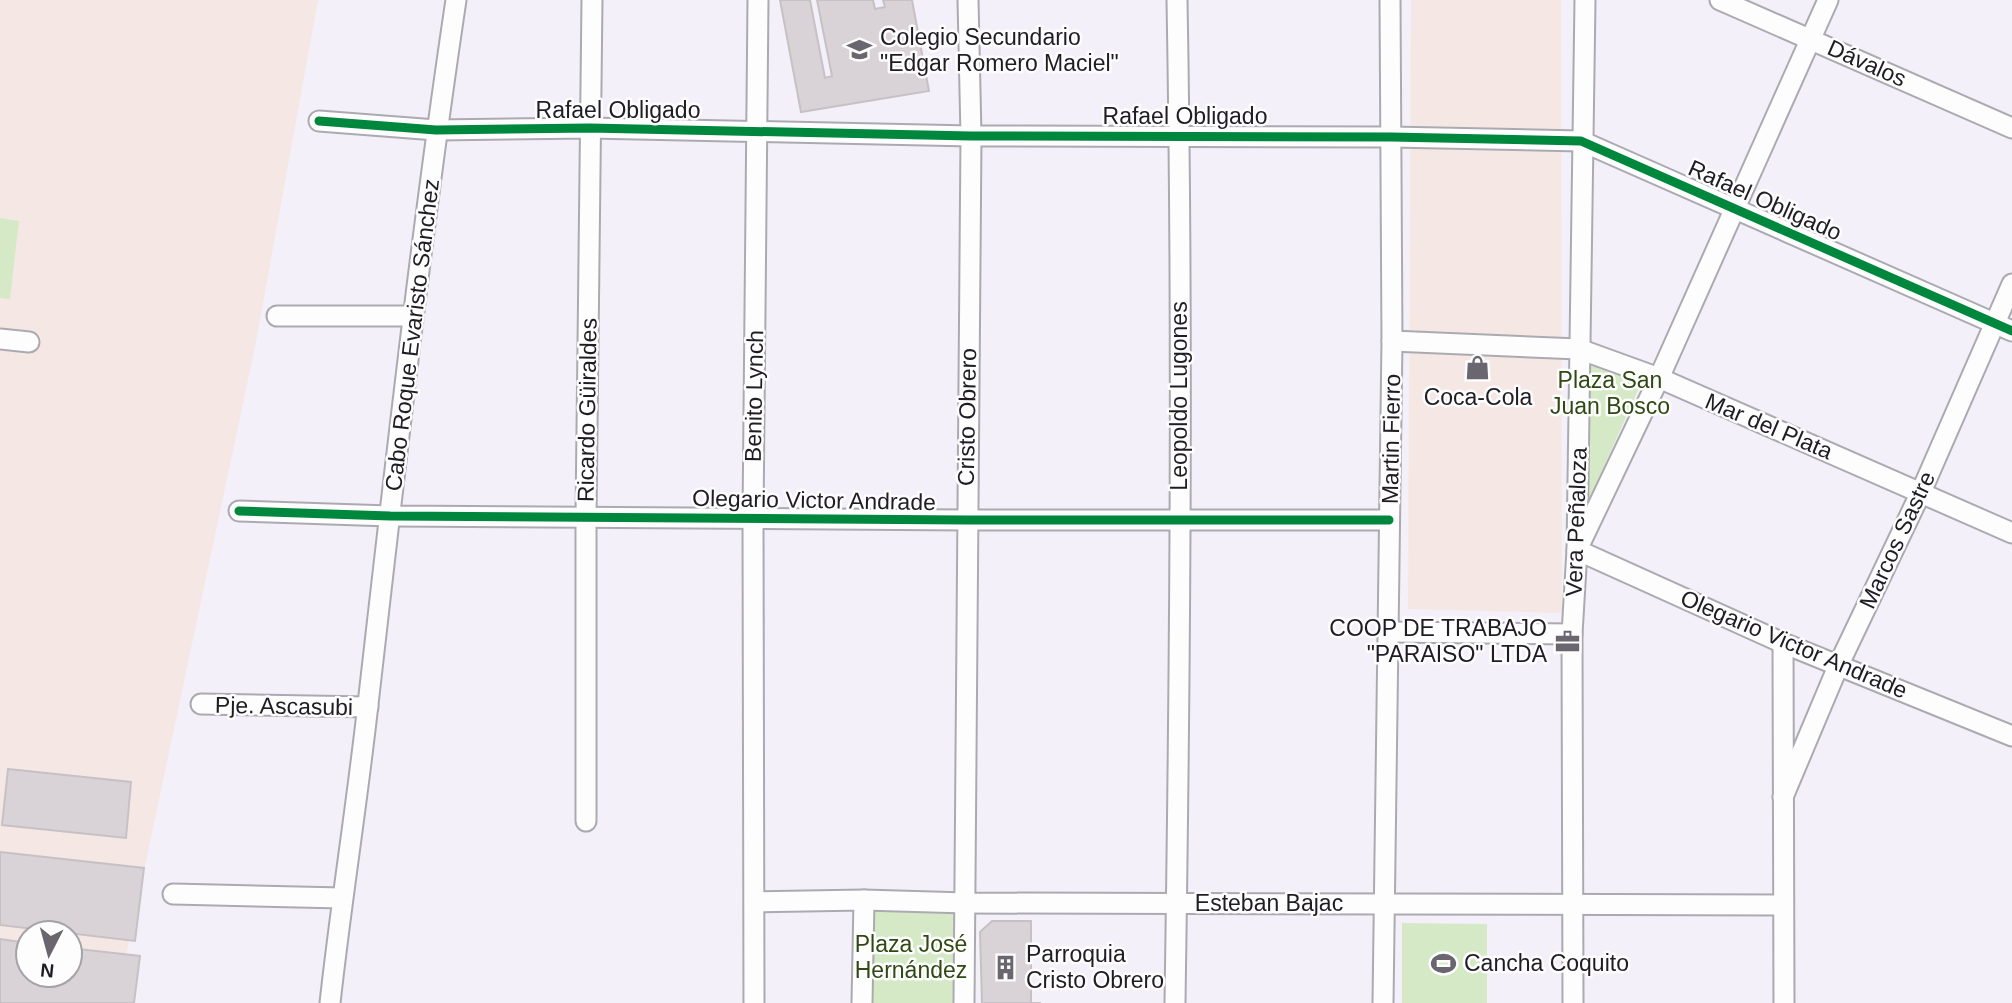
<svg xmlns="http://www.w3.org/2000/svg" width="2012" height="1003" font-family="Helvetica,sans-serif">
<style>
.industrial{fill:#f5e8e4;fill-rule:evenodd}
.green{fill:#d6e9c7}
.building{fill:#d9d2d6;stroke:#c7c1c5;stroke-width:2}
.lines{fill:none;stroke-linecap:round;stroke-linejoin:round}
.minor-casing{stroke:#acaab1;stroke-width:23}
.minor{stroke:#fdfdfe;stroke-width:19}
.cycleway-casing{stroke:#fdfdfd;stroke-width:13}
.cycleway{stroke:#00873e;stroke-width:9}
.labels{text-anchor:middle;stroke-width:5;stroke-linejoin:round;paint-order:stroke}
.poi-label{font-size:23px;fill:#1f1c24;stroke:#fdfdfd;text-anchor:start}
.street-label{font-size:23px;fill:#1f1c24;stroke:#fdfdfd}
.park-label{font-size:23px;fill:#304813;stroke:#fdfdfd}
</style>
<rect width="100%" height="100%" fill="#f3f0f9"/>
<!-- industrial -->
<g class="industrial">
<path d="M0 0H318L256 342 116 1003H0ZM28 933H70V975H28Z"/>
<path d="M1411 0H1561L1562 613 1408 609Z"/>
</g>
<!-- green -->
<g class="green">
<path d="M0 218 19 221 10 299 0 298Z"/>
<path d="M1587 361 1643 379 1581 518Z"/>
<path d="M866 910 958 911 956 1003H865Z"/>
<path d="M1402 923 1487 924V1003H1402Z"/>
</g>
<!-- building -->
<g class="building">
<path d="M780 0H810L825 78 832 76 817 0H873L875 9 885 7 883 0H912L929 91 801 112Z"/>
<path d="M8 769 131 782 126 838 2 825Z"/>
<path d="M0 852 144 868 135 941 0 925Z"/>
<path d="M992 921H1031V1003H1041H982L980 932Z"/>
<path d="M0 939 28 943V975H70V948L140 956 134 1003H0Z"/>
</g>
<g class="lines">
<defs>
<g id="minor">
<path d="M1720 0 2012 128"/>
<path d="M1828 0 1659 378 1577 550 1783 643 2012 736"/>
<path d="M319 121 436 130 590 128 971 136 1391 137 1581 141 2012 331"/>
<path d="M277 316H412"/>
<path d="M0 339 29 342"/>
<path d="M1392 341 1579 349 1659 378 2012 533"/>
<path d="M239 511 390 516 966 520H1389"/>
<path d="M1390 632 1572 634"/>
<path d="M1783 643 1784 1003"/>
<path d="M201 704 368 707"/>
<path d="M1783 797 1839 664 1921 492 2012 284"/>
<path d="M586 821V516L592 0"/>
<path d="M173 894 342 898"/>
<path d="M755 902 864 900 966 903 1783 905"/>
<path d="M330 1003C341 903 357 804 368 704 395 469 421 234 456 0"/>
<path d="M754 1003 753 518 758 0"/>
<path d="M862 1003 864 900"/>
<path d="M964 1003 971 136 968 0"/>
<path d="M1175 1003C1180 669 1183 334 1177 0"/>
<path d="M1383 1003 1392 341 1390 0"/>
<path d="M1573 1003 1572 634 1577 550 1585 0"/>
</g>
</defs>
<!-- minor casing -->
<use href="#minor" class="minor-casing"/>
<!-- minor -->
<use href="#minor" class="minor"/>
<defs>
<g id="cycleway">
<path d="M319 121 436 130 590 128 971 136 1391 137 1581 141 2012 331"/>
<path d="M239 511 390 516 966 520H1389"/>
</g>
</defs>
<!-- cycleway casing -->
<use href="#cycleway" class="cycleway-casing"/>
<!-- cycleway -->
<use href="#cycleway" class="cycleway"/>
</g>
<!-- icons -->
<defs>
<symbol id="school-bare" viewBox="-9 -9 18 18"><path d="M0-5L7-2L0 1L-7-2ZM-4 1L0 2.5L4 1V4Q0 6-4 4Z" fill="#69666f" stroke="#fdfdfd" stroke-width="2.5" paint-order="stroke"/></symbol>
<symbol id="shop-bare" viewBox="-9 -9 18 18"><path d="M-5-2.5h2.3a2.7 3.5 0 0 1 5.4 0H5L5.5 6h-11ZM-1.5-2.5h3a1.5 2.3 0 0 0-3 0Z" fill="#69666f" stroke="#fdfdfd" stroke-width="2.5" paint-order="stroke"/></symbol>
<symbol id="office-bare" viewBox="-9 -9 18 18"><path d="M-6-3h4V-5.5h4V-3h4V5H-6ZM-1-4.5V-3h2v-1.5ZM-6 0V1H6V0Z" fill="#69666f" stroke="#fdfdfd" stroke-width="2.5" paint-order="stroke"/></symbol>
<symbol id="stadium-bare" viewBox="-9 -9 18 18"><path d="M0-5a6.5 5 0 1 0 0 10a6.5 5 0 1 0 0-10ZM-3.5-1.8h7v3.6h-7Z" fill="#69666f" stroke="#fdfdfd" stroke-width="2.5" paint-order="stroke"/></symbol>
<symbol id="building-bare" viewBox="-9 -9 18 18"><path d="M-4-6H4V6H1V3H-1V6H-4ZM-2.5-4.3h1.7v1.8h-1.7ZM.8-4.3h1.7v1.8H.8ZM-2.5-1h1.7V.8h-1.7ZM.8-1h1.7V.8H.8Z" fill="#69666f" stroke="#fdfdfd" stroke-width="2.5" paint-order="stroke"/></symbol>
</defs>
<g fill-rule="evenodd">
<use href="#school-bare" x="842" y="32" width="35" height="35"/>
<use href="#shop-bare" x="1460" y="350" width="35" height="35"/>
<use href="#office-bare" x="1550" y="624" width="35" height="35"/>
<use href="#stadium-bare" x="1426" y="946" width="35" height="35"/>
<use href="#building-bare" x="988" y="950" width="35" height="35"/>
</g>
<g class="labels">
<!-- poi labels -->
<g class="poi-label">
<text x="880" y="45">Colegio Secundario<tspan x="880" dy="26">"Edgar Romero Maciel"</tspan></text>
<text x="1478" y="405" text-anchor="middle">Coca-Cola</text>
<text x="1547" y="636" text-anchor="end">COOP DE TRABAJO<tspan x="1547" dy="26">"PARAISO" LTDA</tspan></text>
<text x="1026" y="962">Parroquia<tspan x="1026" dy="26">Cristo Obrero</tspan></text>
<text x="1464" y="971">Cancha Coquito</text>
</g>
<!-- street labels -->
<g class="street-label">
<text transform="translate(1867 63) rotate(24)" y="8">Dávalos</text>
<text x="618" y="118">Rafael Obligado</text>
<text x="1185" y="124">Rafael Obligado</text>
<text transform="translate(1765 200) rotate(24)" y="8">Rafael Obligado</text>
<text transform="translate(412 335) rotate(-83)" y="8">Cabo Roque Evaristo Sánchez</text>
<text transform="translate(754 396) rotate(-89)" y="8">Benito Lynch</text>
<text transform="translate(1179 396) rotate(-90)" y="8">Leopoldo Lugones</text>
<text transform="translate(587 410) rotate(-89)" y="8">Ricardo Güiraldes</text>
<text transform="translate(967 417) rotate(-89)" y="8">Cristo Obrero</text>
<text transform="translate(1769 426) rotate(23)" y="8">Mar del Plata</text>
<text transform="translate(1391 439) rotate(-89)" y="8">Martin Fierro</text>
<text transform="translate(814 500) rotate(1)" y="8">Olegario Victor Andrade</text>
<text transform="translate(1576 522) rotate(-88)" y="8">Vera Peñaloza</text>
<text transform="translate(1897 540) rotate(-65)" y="8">Marcos Sastre</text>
<text transform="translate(1794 644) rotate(23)" y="8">Olegario Victor Andrade</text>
<text transform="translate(284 706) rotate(1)" y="8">Pje. Ascasubi</text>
<text x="1269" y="911">Esteban Bajac</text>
</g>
<!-- park labels -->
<g class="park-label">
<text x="1610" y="388">Plaza San<tspan x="1610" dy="26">Juan Bosco</tspan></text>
<text x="911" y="952">Plaza José<tspan x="911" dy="26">Hernández</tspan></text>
</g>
</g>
<!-- north arrow -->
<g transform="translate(49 954) rotate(186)"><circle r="33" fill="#fdfdfd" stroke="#a4a3a6" stroke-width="2"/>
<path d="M0-5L12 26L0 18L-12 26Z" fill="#69666f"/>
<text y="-10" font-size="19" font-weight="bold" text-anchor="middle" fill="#1f1c24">N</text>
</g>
</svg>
